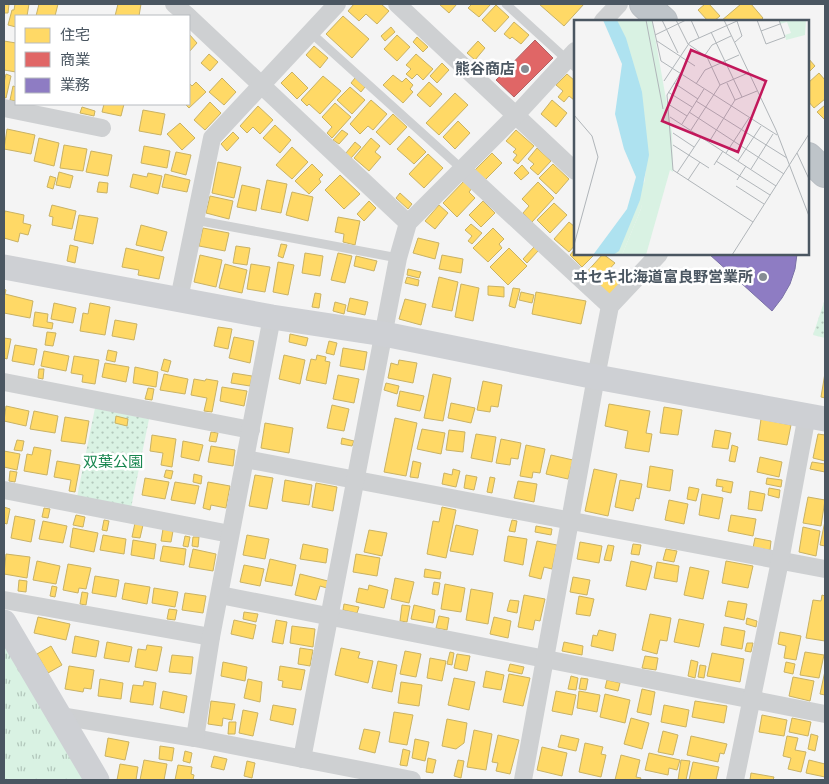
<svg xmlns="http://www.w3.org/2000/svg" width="829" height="784" font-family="'PT Sans Narrow','Noto Sans JP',sans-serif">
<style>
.grass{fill:url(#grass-tufts)}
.park{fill:url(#park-dots)}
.homes{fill:#ffd966;stroke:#c9b264}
.shops{fill:#e06666;stroke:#b36164}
.offices{fill:#8e7cc3;stroke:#7a71a6}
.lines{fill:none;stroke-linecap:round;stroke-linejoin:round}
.highway-casing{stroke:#b9bec3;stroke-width:30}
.lane{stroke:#ced0d2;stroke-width:9}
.street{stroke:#ced0d2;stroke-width:18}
.secondary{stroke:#ced0d4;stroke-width:25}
.highway{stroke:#bec4c9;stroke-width:28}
.poi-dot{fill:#868d94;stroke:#fff;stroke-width:2}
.labels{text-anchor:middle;stroke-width:5;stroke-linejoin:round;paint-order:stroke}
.poi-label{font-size:15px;font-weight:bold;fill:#4a5661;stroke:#fff;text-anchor:end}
.park-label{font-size:15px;fill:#17864f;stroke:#fff}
.inset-road{fill:none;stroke:#b0b5b9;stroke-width:1}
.view{fill:#c2185b;fill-opacity:0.15;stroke:#c2185b;stroke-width:2.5}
.inset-edge{fill:none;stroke:#4a5661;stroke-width:2.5}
</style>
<defs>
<pattern id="grass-tufts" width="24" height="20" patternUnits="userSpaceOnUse" patternTransform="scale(1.25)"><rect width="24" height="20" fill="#d9f2e3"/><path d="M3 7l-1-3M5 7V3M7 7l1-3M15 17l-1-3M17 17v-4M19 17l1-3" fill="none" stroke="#b2c7bb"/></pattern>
<pattern id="park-dots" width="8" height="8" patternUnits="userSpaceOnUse" patternTransform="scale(1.25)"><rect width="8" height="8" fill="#d9f2e3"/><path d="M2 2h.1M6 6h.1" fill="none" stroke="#b2c7bb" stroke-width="1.8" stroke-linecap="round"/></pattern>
</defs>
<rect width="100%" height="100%" fill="#f4f4f4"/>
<!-- grass -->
<path class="grass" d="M4 622 97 780H4Z"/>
<!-- park -->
<g class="park">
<path d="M825 299V338L813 335Z"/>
<path d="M95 408 149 419 131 508 77 497Z"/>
</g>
<!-- homes -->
<g class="homes">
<path d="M4 4H9L8 13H4Z"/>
<path d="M15 4H29L27 16H16V27L8 25 12 10H14Z"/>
<path d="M39 4H58L55 16H36Z"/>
<path d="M118 4H141L139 16H115Z"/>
<path d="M354 4H381L389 11 377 24 366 14 359 21 348 11Z"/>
<path d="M439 4H457L449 13Z"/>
<path d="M472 4H491L479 17 468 8Z"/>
<path d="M539 4H584L564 26Z"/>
<path d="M705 4H709L720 16 714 21H708L698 10Z"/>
<path d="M741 4H751L763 18 760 21H721Z"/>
<path d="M496 5 509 17 495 32 482 20Z"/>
<path d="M343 16 369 39 352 58 326 34Z"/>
<path d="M514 22 529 35 521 44 512 37 510 39 504 34Z"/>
<path d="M391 27 395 32 385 41 381 36Z"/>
<path d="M189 34 197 43 189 52Z"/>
<path d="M397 35 410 47 397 61 384 49Z"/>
<path d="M417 37 428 47 423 52 413 42Z"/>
<path d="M4 41 16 43V72L4 70Z"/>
<path d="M478 41 485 48 475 60 467 53Z"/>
<path d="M314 46 328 58 320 68 306 55Z"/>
<path d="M209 54 218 62 210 71 201 63Z"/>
<path d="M416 54 433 69 423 80 417 74 412 79 406 74 411 69 406 65Z"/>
<path d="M808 58 815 66 808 73Z"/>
<path d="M442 63 449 70 437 83 430 76Z"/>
<path d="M292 72 308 88 297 99 281 83Z"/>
<path d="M819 73 825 80V99L814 108 808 101V83Z"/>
<path d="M6 74 11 76 6 98 4 97V83Z"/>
<path d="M567 74 575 81V99L574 100 569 96 564 102 558 97 563 91 556 85Z"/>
<path d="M393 75 402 82 406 78 413 85 410 89 413 92 403 103 383 85Z"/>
<path d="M323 76 341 91 320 114 309 104 307 106 301 100Z"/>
<path d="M222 78 236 92 224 105 209 92Z"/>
<path d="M355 78 365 87 361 92 351 83Z"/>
<path d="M196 82 206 92 189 108 185 104H189V83L192 86Z"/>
<path d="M429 82 442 94 430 107 417 95Z"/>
<path d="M13 86 16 87V101L10 100Z"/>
<path d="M350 87 365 100 352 114 337 100Z"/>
<path d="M455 93 468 105 439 135 426 123Z"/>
<path d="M371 100 387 114 373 130 368 126 360 134 350 124Z"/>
<path d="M552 100 567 113 556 127 541 114Z"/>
<path d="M210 102 221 113 205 130 194 120Z"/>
<path d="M335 103 351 117 332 138 327 133 332 127 322 117Z"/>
<path d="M104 104H124L121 116 102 112Z"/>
<path d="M825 105V120L817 112Z"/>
<path d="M258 106 273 120 260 134 253 127 247 133 240 126Z"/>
<path d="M82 107 95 111 94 116 80 113Z"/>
<path d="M143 110 165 114 161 135 139 131Z"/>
<path d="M393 114 407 127 390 145 376 132Z"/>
<path d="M458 121 470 133 455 149 443 137Z"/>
<path d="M180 123 195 138 182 150 167 134Z"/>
<path d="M275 125 291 140 280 153 263 138Z"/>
<path d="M7 129 35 135 31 154 4 149Z"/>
<path d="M342 130 348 134 339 144 333 140Z"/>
<path d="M516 130 534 146 518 164 513 160 517 155 513 152 516 149 506 141Z"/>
<path d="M233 132 239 138 227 151 221 144Z"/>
<path d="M409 136 426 152 414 164 397 149Z"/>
<path d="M39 138 59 143 54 166 34 161Z"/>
<path d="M371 138 380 146 375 152 381 157 369 171 354 158Z"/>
<path d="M355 142 361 147 351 158 346 153Z"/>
<path d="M64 145 87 149 83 171 60 168Z"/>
<path d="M144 146 170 151 167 168 141 163Z"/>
<path d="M292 147 308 162 292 179 276 165Z"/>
<path d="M537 148 551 161 538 175 530 168 534 164 528 159Z"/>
<path d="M91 151 112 155 108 176 86 172Z"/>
<path d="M176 152 191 155 186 175 171 171Z"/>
<path d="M492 153 502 163 485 180 475 170Z"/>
<path d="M428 154 443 168 424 188 409 174Z"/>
<path d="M218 162 241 167 234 198 212 193Z"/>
<path d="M312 164 323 175 319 179 321 182 309 194 295 181Z"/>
<path d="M553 164 569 179 556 194 539 178Z"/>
<path d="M522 165 529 173 521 180 514 173Z"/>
<path d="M59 172 73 176 70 188 56 185Z"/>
<path d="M148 173 162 176 158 194 130 187 133 174 147 177Z"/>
<path d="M165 174 190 180 187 192 162 187Z"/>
<path d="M340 175 360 194 344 209 325 190Z"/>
<path d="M50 176 56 178 53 189 47 187Z"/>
<path d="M267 180 287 184 281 213 261 209Z"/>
<path d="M465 180 473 187 469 192 475 198 457 217 443 203Z"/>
<path d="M99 182 108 183 107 193 97 192Z"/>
<path d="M538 182 554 198 532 222 523 213 529 206 522 199Z"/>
<path d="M242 185 260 189 256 211 237 207Z"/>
<path d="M292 192 313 197 308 221 286 215Z"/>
<path d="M400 193 412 204 408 209 396 198Z"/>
<path d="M210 196 233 201 229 219 206 213Z"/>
<path d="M369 201 376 208 364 221 357 214Z"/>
<path d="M483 201 495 213 481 227 469 215Z"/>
<path d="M554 203 567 215 550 233 537 220Z"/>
<path d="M52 205 76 211 72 229 52 225 53 217 49 216Z"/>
<path d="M439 205 448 213 435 229 425 221Z"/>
<path d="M5 211 24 215 23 223 31 225 28 235 20 233 18 242 4 238V217Z"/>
<path d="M79 215 98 218 93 244 74 240Z"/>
<path d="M338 217 360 221 355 245 343 242 344 234 335 232Z"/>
<path d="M569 222 575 227V245L569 252 554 239Z"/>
<path d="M471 224 482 233 472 244 468 241 472 236 465 230Z"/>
<path d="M141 225 167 232 162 251 136 245Z"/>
<path d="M203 228 229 233 225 251 199 246Z"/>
<path d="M493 228 504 239 499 244 502 248 488 262 473 248Z"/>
<path d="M418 238 439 243 435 259 413 253Z"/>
<path d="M281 244 287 245 283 258 278 256Z"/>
<path d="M70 245 78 247 75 263 67 261Z"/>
<path d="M236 246 250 248 247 265 233 263Z"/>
<path d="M534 247 538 251 527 263 523 259Z"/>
<path d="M126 248 164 257 159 279 138 275 139 270 122 267Z"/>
<path d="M509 248 527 266 508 285 490 267Z"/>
<path d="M575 249V254H595L582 267 570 255Z"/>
<path d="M305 253 323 256 320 276 302 273Z"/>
<path d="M338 253 352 256 345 283 331 280Z"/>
<path d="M603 254 615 263 595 285 584 275Z"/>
<path d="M200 255 222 260 216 287 194 282Z"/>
<path d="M442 255 463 259 461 273 439 269Z"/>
<path d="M356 256 377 261 374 271 354 266Z"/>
<path d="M278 262 294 265 288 295 273 292Z"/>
<path d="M225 264 247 270 242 293 219 288Z"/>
<path d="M251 264 270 267 265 292 247 289Z"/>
<path d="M408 269 421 272 419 278 407 275Z"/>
<path d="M612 270 623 280 609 296 598 285Z"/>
<path d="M407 277 419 280 418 286 405 283Z"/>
<path d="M439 277 458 282 452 311 432 307Z"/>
<path d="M461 284 479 288 473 321 455 317Z"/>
<path d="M488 286 504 287V297L488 295Z"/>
<path d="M513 288 520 289 515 308 509 306Z"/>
<path d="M4 289 6 290 5 294 33 301 30 318 4 313Z"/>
<path d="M521 292 534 295 532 303 519 300Z"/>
<path d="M536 292 586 301 581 324 532 314Z"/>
<path d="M315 293 321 294 319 308 312 307Z"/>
<path d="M350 298 368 302 365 315 347 311Z"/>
<path d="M405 299 426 304 421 325 399 319Z"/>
<path d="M335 302 346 305 344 314 333 311Z"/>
<path d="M54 303 76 308 73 323 51 319Z"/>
<path d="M90 303 110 307 105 335 80 331 83 313 88 314Z"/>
<path d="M35 312 48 314 47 322 53 323 52 329 33 326Z"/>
<path d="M115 320 137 324 134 340 112 336Z"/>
<path d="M218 327 232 329 228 349 214 346Z"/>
<path d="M47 332 56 333 53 346 45 345Z"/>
<path d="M290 334 308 338 306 346 289 342Z"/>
<path d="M234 337 254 341 250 363 229 358Z"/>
<path d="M4 338 11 339 7 359 4 358Z"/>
<path d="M329 341 337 343 334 355 326 353Z"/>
<path d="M15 345 37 349 34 365 12 361Z"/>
<path d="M343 348 367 352 364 370 340 366Z"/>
<path d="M108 350 117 352 115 362 106 360Z"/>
<path d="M44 351 69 356 66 371 41 366Z"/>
<path d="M284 355 305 360 300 384 279 379Z"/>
<path d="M317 355 326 357 325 361 330 362 326 384 306 380 311 359 316 360Z"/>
<path d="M74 356 99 360 95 384 82 382 83 375 71 373Z"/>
<path d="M164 359 171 361 168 372 161 370Z"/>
<path d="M399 360 417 363 413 383 388 378 391 363 398 365Z"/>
<path d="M105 363 129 367 126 382 102 377Z"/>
<path d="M135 367 158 372 156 387 133 383Z"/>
<path d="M39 369H44L43 379 38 378Z"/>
<path d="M233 373 252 376 250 386 231 383Z"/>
<path d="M825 373V398L821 397Z"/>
<path d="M164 374 188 379 185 394 160 390Z"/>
<path d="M433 374 451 378 443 421 424 418Z"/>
<path d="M338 375 359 379 354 403 333 399Z"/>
<path d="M194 379 205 381 206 379 218 381 212 412 204 411 207 398 191 395Z"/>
<path d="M483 381 502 385 498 407 491 406 490 412 477 410Z"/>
<path d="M386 383 399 386 397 394 384 390Z"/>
<path d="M222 387 247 391 244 406 220 401Z"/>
<path d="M148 388 154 389 152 400 145 399Z"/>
<path d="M400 391 424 396 420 411 397 406Z"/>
<path d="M451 403 475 408 471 423 448 418Z"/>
<path d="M609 404 650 411 646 433 652 434 649 452 625 448 628 431 605 426Z"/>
<path d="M332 405 349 409 344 431 327 428Z"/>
<path d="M6 406 29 411 26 426 4 421Z"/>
<path d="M664 407 682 410 678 435 660 433Z"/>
<path d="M34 411 58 416 55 433 30 429Z"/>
<path d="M116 416 128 419 127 426 115 423Z"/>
<path d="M65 417 89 421 85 444 61 441Z"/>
<path d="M395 418 417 423 406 476 384 472Z"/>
<path d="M761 419 791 425 787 445 758 440Z"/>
<path d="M265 423 293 428 289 453 261 448Z"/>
<path d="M422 429 445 433 441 454 417 449Z"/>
<path d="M449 430 465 432 463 452 446 450Z"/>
<path d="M715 430 731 433 728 449 712 447Z"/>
<path d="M211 432 218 433 216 442 209 441Z"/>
<path d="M476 434 496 437 492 462 471 458Z"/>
<path d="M818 434 825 435V461L813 458Z"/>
<path d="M152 435 176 439 172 467 161 465 163 453 150 451Z"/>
<path d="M342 438 354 441 352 446 341 444Z"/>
<path d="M501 439 521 443 518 459 511 458 510 465 496 463Z"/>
<path d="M17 440 24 441 22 451 14 450Z"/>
<path d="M183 441 203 445 199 461 181 457Z"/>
<path d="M526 445 545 449 540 473 533 472 532 478 520 476Z"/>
<path d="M732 445 738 447 735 462 729 461Z"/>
<path d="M211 446 235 450 233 466 208 462Z"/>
<path d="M34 447 51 450 47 475 24 471 27 454 32 455Z"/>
<path d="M4 451 20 454 17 470 4 467Z"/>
<path d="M551 455 573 460 568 479 546 474Z"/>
<path d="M760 457 782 462 779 477 757 472Z"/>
<path d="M57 461 80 465 75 492 69 491 71 480 54 477Z"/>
<path d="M413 461 421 463 418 478 410 477Z"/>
<path d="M812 462 825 464V472L810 469Z"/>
<path d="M650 466 673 470 670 491 647 487Z"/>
<path d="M453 469 460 471 456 487 442 484 444 473 452 475Z"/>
<path d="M594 469 617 474 608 516 585 511Z"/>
<path d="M166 470 173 471 171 479 164 477Z"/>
<path d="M10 471 17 472 15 482 9 481Z"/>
<path d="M194 474 202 476 201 484 193 482Z"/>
<path d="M255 475 273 478 267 509 249 506Z"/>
<path d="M466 475 477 477 474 490 464 488Z"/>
<path d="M490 477 495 478 492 493 487 492Z"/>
<path d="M145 478 169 482 165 499 142 495Z"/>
<path d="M767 478 782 480 781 487 766 484Z"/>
<path d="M717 479 733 482 731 493 722 491 723 487 716 486Z"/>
<path d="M285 480 312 485 309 505 282 501Z"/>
<path d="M620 480 642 484 639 499 636 498 633 511 615 507Z"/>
<path d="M518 481 537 484 534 502 514 498Z"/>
<path d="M175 482 199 486 195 504 171 500Z"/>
<path d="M208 482 230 486 226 508 211 505 210 510 203 508Z"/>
<path d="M316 483 337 487 333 511 312 507Z"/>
<path d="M689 487 699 489 696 501 687 499Z"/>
<path d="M769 488 780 490 779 498 768 495Z"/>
<path d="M750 491 765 494 762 511 748 509Z"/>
<path d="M702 494 723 498 719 519 699 515Z"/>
<path d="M808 497 825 500 821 526 803 523Z"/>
<path d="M669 500 688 504 684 524 665 520Z"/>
<path d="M4 507 10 509 7 524 4 523Z"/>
<path d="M442 507 456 510 446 558 427 554 433 521 439 522Z"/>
<path d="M44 508 50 509 48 518 42 517Z"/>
<path d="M76 515 85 517 83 527 73 525Z"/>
<path d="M731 515 756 519 753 536 728 531Z"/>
<path d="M15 516 35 520 31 542 11 538Z"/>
<path d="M104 520 109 521 107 531 102 530Z"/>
<path d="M512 520 517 521 515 532 509 531Z"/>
<path d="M43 521 67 526 63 543 39 539Z"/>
<path d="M825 521V546L820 545Z"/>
<path d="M135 523 143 525 140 538 132 537Z"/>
<path d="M456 525 478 530 473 555 450 551Z"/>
<path d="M536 526 552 529 551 535 535 532Z"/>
<path d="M803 527 820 531 816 556 799 552Z"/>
<path d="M73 528 98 533 94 552 70 547Z"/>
<path d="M163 529 173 531 171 542 161 541Z"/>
<path d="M369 530 387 533 382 556 364 552Z"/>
<path d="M103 535 126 539 124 554 100 550Z"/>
<path d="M247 535 269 539 265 559 243 555Z"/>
<path d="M185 536 190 537 188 547 183 546Z"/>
<path d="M508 536 527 539 523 565 504 561Z"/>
<path d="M193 537H199L198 547 192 546Z"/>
<path d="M755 538 771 541 770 550 753 548Z"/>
<path d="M133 540 156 544 154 559 131 555Z"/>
<path d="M537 541 557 545 552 569 544 567 541 579 529 576Z"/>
<path d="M580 542 602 546 599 563 577 559Z"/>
<path d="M303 544 328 549 326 563 300 559Z"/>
<path d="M633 544 641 545 639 555 631 554Z"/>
<path d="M608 545 614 546 611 561 604 560Z"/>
<path d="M163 546 186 549 184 565 160 561Z"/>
<path d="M193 549 216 554 213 571 189 567Z"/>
<path d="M666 549 677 551 674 562 663 560Z"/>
<path d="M6 554 30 557 27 578 4 574Z"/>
<path d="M356 554 380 558 377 576 353 572Z"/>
<path d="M270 559 296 565 292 586 265 581Z"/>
<path d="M37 561 60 566 56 584 33 580Z"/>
<path d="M631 561 652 566 646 590 626 586Z"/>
<path d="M726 561 753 566 748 588 722 583Z"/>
<path d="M657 562 679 566 677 582 654 578Z"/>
<path d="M68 564 91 568 86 589 79 588 78 593 63 590Z"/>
<path d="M244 565 264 569 260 586 240 582Z"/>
<path d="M690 567 709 571 703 599 684 595Z"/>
<path d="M425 569 441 572 440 579 424 577Z"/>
<path d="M300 574 328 581 327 588 320 586 316 600 295 595Z"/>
<path d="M95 576 119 580 116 597 92 593Z"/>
<path d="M573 577 590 580 587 595 570 592Z"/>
<path d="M395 578 414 582 409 603 391 599Z"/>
<path d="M19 580 27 581 26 592 18 591Z"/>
<path d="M434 582 440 583 438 595 432 594Z"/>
<path d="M125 583 150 587 147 604 122 599Z"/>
<path d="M445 584 465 588 461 612 441 609Z"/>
<path d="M369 585 388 590 384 608 356 602 359 588 368 590Z"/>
<path d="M52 586 57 587 55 597 50 596Z"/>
<path d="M154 588 178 592 175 607 152 603Z"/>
<path d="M471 589 493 593 488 624 466 620Z"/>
<path d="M82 592 88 593 86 605 80 604Z"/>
<path d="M185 593 206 596 203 613 182 610Z"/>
<path d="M524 595 545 599 540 621 535 620 533 630 518 627Z"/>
<path d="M822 595 825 596V641L806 638 813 600 821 601Z"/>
<path d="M579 596 594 599 590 616 576 614Z"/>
<path d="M510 600 519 601 517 613 507 611Z"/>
<path d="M728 601 747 604 744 620 725 616Z"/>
<path d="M344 604 359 607 357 613 343 610Z"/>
<path d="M402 605 410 606 407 622 400 621Z"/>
<path d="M414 605 435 610 433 623 411 619Z"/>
<path d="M169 609 177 610 175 620 167 619Z"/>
<path d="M244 612 258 614 256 622 243 619Z"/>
<path d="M650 614 671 618 667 641 660 640 657 654 642 650Z"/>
<path d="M439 616 449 618 447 630 436 628Z"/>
<path d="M38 617 70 624 66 640 34 633Z"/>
<path d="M494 617 511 621 508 638 490 634Z"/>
<path d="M747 618 757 621 756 627 746 624Z"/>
<path d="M679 619 704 624 699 647 674 642Z"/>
<path d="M234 620 256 625 253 639 231 634Z"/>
<path d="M276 620 287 622 283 644 272 642Z"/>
<path d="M292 626 315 629 313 647 290 643Z"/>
<path d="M724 627 745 631 742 649 721 645Z"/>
<path d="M599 630 616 634 613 651 591 646 593 635 597 636Z"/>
<path d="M780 632 801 636 796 660 784 658 786 646 778 644Z"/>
<path d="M75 636 99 641 96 657 72 653Z"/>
<path d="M107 642 132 647 129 662 104 658Z"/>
<path d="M564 642 583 646 582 655 562 651Z"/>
<path d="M747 643H753L751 652 745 651Z"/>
<path d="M147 645 162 647 157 671 135 667 138 649 146 650Z"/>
<path d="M51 646 62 665 48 673 37 654Z"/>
<path d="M300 648 313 650 310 666 298 664Z"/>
<path d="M341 648 360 652 358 658 373 661 368 683 335 675Z"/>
<path d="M405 651 421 654 416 677 400 674Z"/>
<path d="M450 652 454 653 452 665 447 664Z"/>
<path d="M805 652 824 655 819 678 800 675Z"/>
<path d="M712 653 744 659 740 682 707 676Z"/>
<path d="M457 654 470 656 467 671 454 668Z"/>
<path d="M172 655 193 657 191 674 169 672Z"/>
<path d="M645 656 658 658 656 670 642 668Z"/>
<path d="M430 658 446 661 442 681 427 678Z"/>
<path d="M691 660 698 662 695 678 688 676Z"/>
<path d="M378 661 397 665 392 692 372 688Z"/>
<path d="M223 662 247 667 245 681 221 676Z"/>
<path d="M786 662 795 664 793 674 784 672Z"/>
<path d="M510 664 524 667 522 674 508 671Z"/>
<path d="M700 665 706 666 704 678 698 677Z"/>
<path d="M69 666 94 670 91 689 84 688 83 692 65 689Z"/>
<path d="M280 666 305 670 301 690 282 687 283 681 278 680Z"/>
<path d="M486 671 504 675 501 690 483 687Z"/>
<path d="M825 671V695L820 694Z"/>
<path d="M509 674 530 678 523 706 503 702Z"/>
<path d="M571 676 578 678 576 690 568 689Z"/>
<path d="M793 677 814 681 810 701 789 696Z"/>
<path d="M454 678 475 682 469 710 448 705Z"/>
<path d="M581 678 588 679 586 690 579 689Z"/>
<path d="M100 679 123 683 121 699 98 696Z"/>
<path d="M248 679 262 682 260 702 244 698Z"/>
<path d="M607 680 620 683 618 691 605 688Z"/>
<path d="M144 681 156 683 153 705 130 702 133 685 143 686Z"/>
<path d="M401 682 422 685 419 706 398 703Z"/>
<path d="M642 689 655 692 651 715 637 712Z"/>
<path d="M163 691 187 696 184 713 160 708Z"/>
<path d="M556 691 576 695 572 715 552 711Z"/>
<path d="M579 691 600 695 597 712 577 708Z"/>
<path d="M605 694 630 700 625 723 600 717Z"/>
<path d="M211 701 235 704 232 720 223 718 222 726 208 724Z"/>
<path d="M695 701 727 706 724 723 692 717Z"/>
<path d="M273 705 296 709 293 725 270 720Z"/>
<path d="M664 705 689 710 686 727 661 722Z"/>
<path d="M243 710 258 713 253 736 239 733Z"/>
<path d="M394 712 413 715 407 745 389 742Z"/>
<path d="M762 715 787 720 784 736 759 732Z"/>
<path d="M631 718 649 723 642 749 624 744Z"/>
<path d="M792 718 811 722 808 736 789 732Z"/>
<path d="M447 719 467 723 464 743 456 749 442 746Z"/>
<path d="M229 722H236L235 734H228Z"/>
<path d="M364 729 380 732 375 753 359 749Z"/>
<path d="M474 730 492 734 486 770 467 767Z"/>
<path d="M663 731 678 735 673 755 658 752Z"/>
<path d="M811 734 818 736 815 751 808 749Z"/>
<path d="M498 735 519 740 510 774 496 771 498 763 492 762Z"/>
<path d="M561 735 579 739 576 751 558 747Z"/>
<path d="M691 736 727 744 724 754 720 753 718 762 687 755Z"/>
<path d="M787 736 798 738 795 750 806 752 801 772 788 769 791 758 783 756Z"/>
<path d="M108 738 129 742 125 760 105 756Z"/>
<path d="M415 739 429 742 425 761 412 758Z"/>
<path d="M585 743 603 747 601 754 606 755 601 777 579 772Z"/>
<path d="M160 746 174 748 172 761 159 759Z"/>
<path d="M542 747 567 753 562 776 537 770Z"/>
<path d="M403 749 410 751 407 766 400 765Z"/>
<path d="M185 751 192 753 190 763 183 761Z"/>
<path d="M649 753 680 760 677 770 669 768 668 775 645 770Z"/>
<path d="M621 755 640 760 636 777 641 778 640 780H615Z"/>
<path d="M214 756 227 759 224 770 211 767Z"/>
<path d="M428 758 436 760 433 773 426 772Z"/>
<path d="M144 760 167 764 164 780H140Z"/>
<path d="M458 760 464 761 461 778 454 776Z"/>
<path d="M681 760 690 761 686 780H678Z"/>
<path d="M809 760 825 764V777L806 773Z"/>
<path d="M247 761 255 763 252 778 244 776Z"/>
<path d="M693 762 719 767 716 780H689Z"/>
<path d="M120 764 138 767 136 780H117Z"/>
<path d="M178 765 192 767 191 774 194 775 193 780H175Z"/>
<path d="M751 773 774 777 773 780H750Z"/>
</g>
<!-- shops -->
<path class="shops" d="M535 40 553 58 514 97 496 80Z"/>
<!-- offices -->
<path class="offices" d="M709 254H797L795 269 790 284 782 298 772 311Z"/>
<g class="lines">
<defs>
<g id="highway">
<path d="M644 4 663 21"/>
<path d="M808 157 825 173"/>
</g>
</defs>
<!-- highway casing -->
<use href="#highway" class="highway-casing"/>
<!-- lane -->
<g class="lane">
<path d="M506 4 575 67"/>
<path d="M310 32 462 169"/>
<path d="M195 220 398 258"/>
</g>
<!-- street -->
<g class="street">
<path d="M174 4 188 16"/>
<path d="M397 4 575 171"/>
<path d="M189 17 408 223"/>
<path d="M603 21 619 4"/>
<path d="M4 108 102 128"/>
<path d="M462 169 610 306"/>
<path d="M179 299 212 138 337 4"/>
<path d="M4 382 251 430"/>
<path d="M245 459 825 569"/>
<path d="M4 490 230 534"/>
<path d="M220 595 825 714"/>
<path d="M4 600 211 637"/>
<path d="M60 716 195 738 412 780"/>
<path d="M195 738 211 637 272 317"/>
<path d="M302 759 398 258 408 223 516 115 575 51"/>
<path d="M523 780 596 377 610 306 659 254"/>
<path d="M735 780 780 561 807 415"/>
</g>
<!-- secondary -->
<g class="secondary">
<path d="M4 267 272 317 384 334 596 377 825 419"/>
<path d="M4 622 97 780"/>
</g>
<!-- highway -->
<use href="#highway" class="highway"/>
</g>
<!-- markers -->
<g class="poi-dot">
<circle cx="525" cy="69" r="5"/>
<circle cx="763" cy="277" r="5"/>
</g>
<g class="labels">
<!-- poi labels -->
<g class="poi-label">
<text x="515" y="74">熊谷商店</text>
<text x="753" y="282">ヰセキ北海道富良野営業所</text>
</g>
<!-- park labels -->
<g class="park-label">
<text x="113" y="467">双葉公園</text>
</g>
</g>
<!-- overview -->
<g transform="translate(574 20)">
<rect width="235" height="235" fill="#f4f4f4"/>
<path d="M42 0H78L98 113 99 152 96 150 72 235H48L67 189 73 140Z" fill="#d9f2e3"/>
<path d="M70 161 72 166 67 189 48 235H40Z" fill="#d9f2e3"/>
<path d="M205 0H232L231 15 212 20 211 15 217 13 213 2 206 4Z" fill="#d9f2e3"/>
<path d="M29 0H43L52 18 68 72 75 135 66 180 45 231 39 235H19L53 189 62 157 50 129 41 94 48 44Z" fill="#aee2f0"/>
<path class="inset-road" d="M72 0 89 89M78 0 87 41 203 115M88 0 104 33M102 0 114 24 133 37 146 65M117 0 125 18M150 0 202 110 235 196M183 0 192 24 211 17 205 0M187 11 206 4M137 12 168 77M81 15 112 0M83 21 121 46M131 35 138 25 157 16M106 54 93 75 99 150 179 202M90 61 116 22 163 1 168 16 161 22M100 63 124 79M153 63 161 80M122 64 131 50 165 35M94 72 118 87M122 81 213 138M94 84 113 96M115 92 210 154M0 95 18 116 24 137 0 225M96 97 202 166M108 104 130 69M117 110 146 65 174 53M99 113 120 127M135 122 161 80 183 71M99 125 135 148M152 133 175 98M223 133 235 159M142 141 196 175M164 141 187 106M140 145 149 131M177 149 199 114M103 153 127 117M114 160 126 142M163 160 172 146M162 166 190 184M158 235 235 114"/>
<path class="view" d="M117 30 192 61 164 132 88 101Z"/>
<rect width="235" height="235" class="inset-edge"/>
</g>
<!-- border -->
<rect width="829" height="784" fill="none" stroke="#4a5661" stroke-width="10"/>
<!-- legend -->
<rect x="15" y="15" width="175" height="90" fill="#ffffff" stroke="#b7bbc0"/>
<rect x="25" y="28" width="25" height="15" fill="#ffd966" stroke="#b7bbc0"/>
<text x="60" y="40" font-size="15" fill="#4a5661">住宅</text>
<rect x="25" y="52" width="25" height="15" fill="#e06666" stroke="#b7bbc0"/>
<text x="60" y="65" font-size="15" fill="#4a5661">商業</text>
<rect x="25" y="78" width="25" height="15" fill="#8e7cc3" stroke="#b7bbc0"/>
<text x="60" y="90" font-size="15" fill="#4a5661">業務</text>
</svg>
